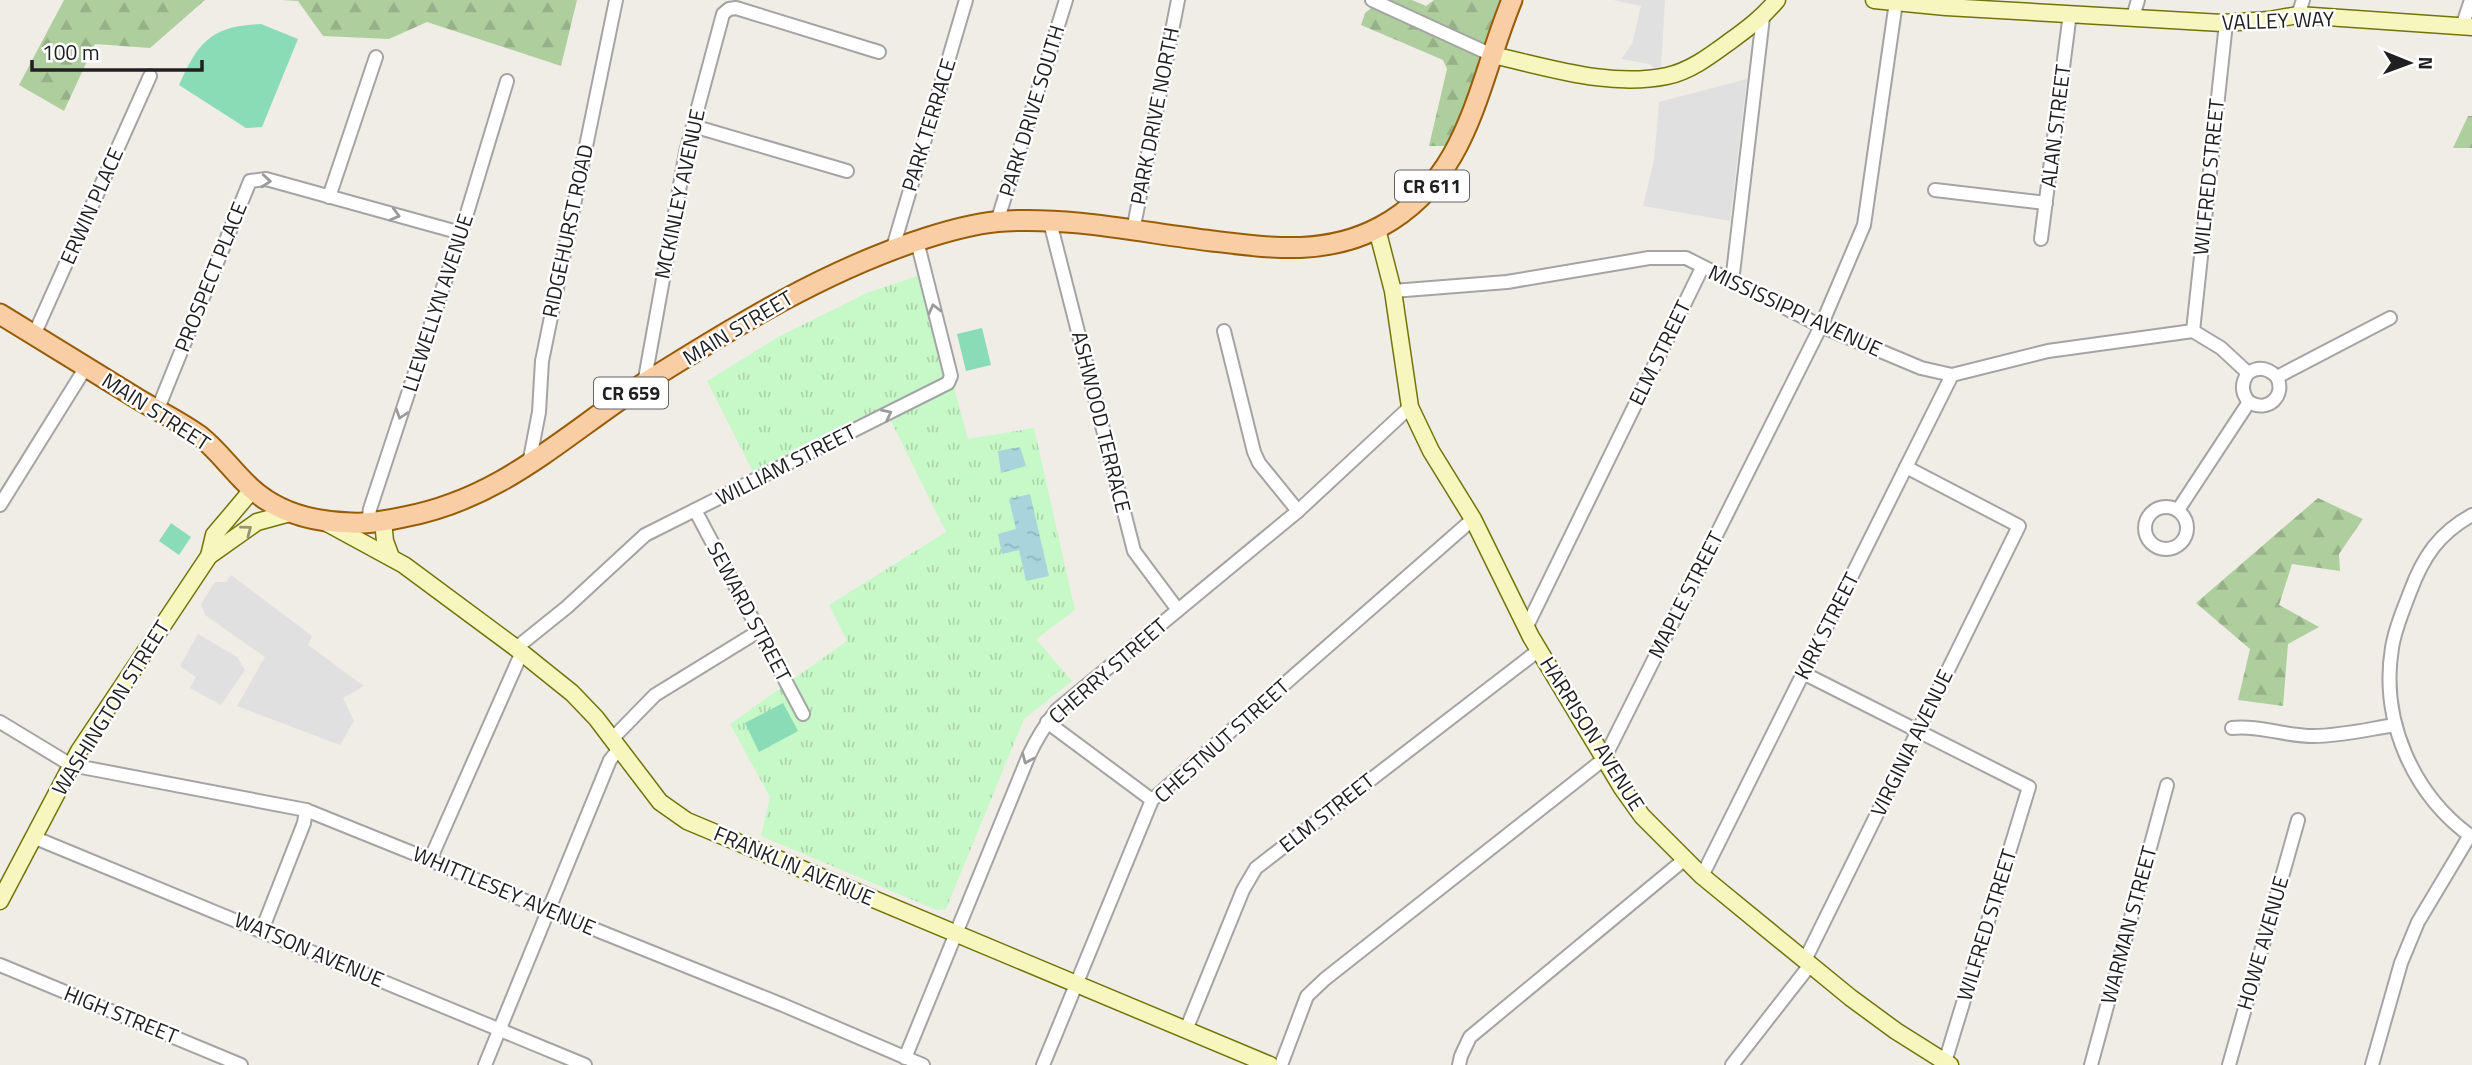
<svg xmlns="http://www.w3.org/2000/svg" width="2472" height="1065" font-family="'Titillium Web',sans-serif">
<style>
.forest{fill:url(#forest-firs)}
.park{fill:url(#park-tufts)}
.pitch{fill:#89dcb6}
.parking{fill:#e0e0e0}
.water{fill:url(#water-ripples)}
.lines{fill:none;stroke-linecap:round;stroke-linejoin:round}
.street-casing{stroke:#a4a4a4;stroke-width:16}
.secondary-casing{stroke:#717509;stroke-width:19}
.primary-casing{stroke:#975d06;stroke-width:23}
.street{stroke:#fff;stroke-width:12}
.secondary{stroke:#f7f6be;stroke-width:16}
.primary{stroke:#f9cea4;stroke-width:19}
.oneway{stroke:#9b9b9b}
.oneway2{stroke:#969677}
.labels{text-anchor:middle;stroke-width:5;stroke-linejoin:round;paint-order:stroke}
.shield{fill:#fff;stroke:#636363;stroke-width:2}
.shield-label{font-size:19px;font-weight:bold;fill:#202020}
.street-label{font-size:21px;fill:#202020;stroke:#fff}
</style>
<defs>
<pattern id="forest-firs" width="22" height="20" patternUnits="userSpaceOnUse" patternTransform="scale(1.75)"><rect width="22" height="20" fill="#afce9e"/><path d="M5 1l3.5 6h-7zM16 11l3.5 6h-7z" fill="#96b188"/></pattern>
<pattern id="park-tufts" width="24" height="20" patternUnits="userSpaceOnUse" patternTransform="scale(1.75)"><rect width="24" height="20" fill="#c7f8c7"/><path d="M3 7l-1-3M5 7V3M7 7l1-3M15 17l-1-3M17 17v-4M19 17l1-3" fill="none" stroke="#abd4ab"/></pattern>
<pattern id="water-ripples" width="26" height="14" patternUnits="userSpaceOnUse" patternTransform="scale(1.75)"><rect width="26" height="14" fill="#a9d4dc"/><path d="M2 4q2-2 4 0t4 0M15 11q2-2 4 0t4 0" fill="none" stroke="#91b6bc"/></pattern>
</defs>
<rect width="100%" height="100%" fill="#f0ede7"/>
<!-- forest -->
<g class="forest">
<path d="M64 0H205L150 48 95 44 64 111 19 85Z"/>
<path d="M281 0H577L561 66 427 22 389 39 323 36 298 1Z"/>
<path d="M1381 0H1412L1426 6 1434 0H1503L1449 146H1429L1447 69 1443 60 1361 25 1365 13Z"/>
<path d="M2468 116H2472V148H2453Z"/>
<path d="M2318 498 2363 519 2339 554 2340 571 2292 564 2279 605 2319 627 2288 644 2283 706 2238 700 2250 649 2196 603Z"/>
</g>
<!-- park -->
<path class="park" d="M923 274 968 439 1034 428 1075 610 1036 639 1072 681 1024 719 946 909 937 910 761 836 770 797 730 724 847 641 829 605 946 532 888 415 757 480 707 381 778 337 869 292Z"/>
<!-- pitch -->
<g class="pitch">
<path d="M261 24 298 39 262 127 246 128 179 85C198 42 211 26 261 24Z"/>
<path d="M982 328 991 365 966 371 957 334Z"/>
<path d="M171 523 191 537 179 555 159 541Z"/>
<path d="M783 703 798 731 759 752 745 723Z"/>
</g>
<!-- parking -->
<g class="parking">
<path d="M1613 0H1665L1661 67 1655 68 1649 64 1621 59 1632 44 1641 6Z"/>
<path d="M1747 79 1730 221 1643 206 1654 160 1659 102Z"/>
<path d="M231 575 312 636 308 645 364 686 343 698 354 721 340 745 237 706 265 657 205 615 201 604 215 582H226Z"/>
<path d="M198 634 237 657 245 670 221 705 190 688 196 677 180 666Z"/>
</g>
<!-- water -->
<g class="water">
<path d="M1020 447 1026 466 1001 473 998 451Z"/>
<path d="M1030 494 1049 576 1026 581 1019 550 1002 554 998 534 1016 529 1009 499Z"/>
</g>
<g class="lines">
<defs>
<g id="street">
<path d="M1372 0 1492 55"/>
<path d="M2298 15 2303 0"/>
<path d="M2133 17 2138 0"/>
<path d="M2462 27 2471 0"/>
<path d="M693 126 847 171"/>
<path d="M1935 190 2046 203"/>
<path d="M329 197 376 57"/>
<path d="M997 222 1066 0"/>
<path d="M1050 222 1134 551 1178 610"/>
<path d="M1133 231 1178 0"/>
<path d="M2041 239 2070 13"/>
<path d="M892 251 966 0"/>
<path d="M1732 282 1763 17"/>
<path d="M1393 291 1507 282 1649 258H1686L1821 326 1921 368 1952 375 2048 351 2193 331"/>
<path d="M1224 331 1254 452 1259 463 1298 511"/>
<path d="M2193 331 2226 23"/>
<path d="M2193 331 2221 348 2248 373"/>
<path d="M34 335 150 76"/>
<path d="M2248 373C2241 383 2241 393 2249 402"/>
<path d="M2248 373C2259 366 2268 368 2277 377"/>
<path d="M2277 377 2390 318"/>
<path d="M644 384 686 152 723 14 729 9 736 8 879 52"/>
<path d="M2249 402C2268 413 2286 396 2277 377"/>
<path d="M157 411 250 181 266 179 461 233"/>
<path d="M529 464 539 412 542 361 616 0"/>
<path d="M0 505 86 367"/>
<circle cx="2166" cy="528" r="21"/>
<path d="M695 510 803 714"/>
<path d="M2178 510 2249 402"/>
<path d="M2472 515C2439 533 2423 557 2410 592 2403 611 2395 628 2392 648 2380 720 2413 795 2472 837"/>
<path d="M368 523 370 509 461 233 507 81"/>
<path d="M1526 628 1702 268"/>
<path d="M516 648 567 607 645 535 948 383 951 376 917 241"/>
<path d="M1803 673 2029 787 1945 1062"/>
<path d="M0 722 71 765 306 810 430 860 549 911 783 1005 923 1065"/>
<path d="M1047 722 1152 800"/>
<path d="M2232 728C2259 725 2285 736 2313 736 2341 736 2369 729 2395 725"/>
<path d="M612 739 655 695 759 631"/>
<path d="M33 837 585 1065"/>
<path d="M430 860 522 652"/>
<path d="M1702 876 1952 375"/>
<path d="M262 930 304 823 306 810"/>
<path d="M1805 960 2019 526 1906 467"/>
<path d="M0 965 241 1065"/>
<path d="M1186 1030 1243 890 1256 868 1539 650"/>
<path d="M905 1058 1029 755C1037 738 1045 725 1057 710L1298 511 1410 407"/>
<path d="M485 1065 610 760 619 749"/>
<path d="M1043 1065 1152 800 1473 519"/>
<path d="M1281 1065 1307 996 1325 979 1604 759 1821 326 1864 225 1896 2"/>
<path d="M1459 1065 1461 1056 1470 1037 1685 859"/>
<path d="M1732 1065 1810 965"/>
<path d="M2091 1065 2167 785"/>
<path d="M2229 1065 2298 820"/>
<path d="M2372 1065 2401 963 2418 922 2470 835"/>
</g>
<g id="secondary">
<path d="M1874 0 1946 7 2222 23 2269 20 2298 15 2472 27"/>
<path d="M1492 55C1548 67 1609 88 1667 76 1690 71 1710 56 1729 42 1747 29 1763 17 1777 0"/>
<path d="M1377 229 1393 291 1410 407 1431 451 1473 519 1531 637 1622 788 1642 816 1702 876 1851 998 1896 1031 1950 1065"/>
<path d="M383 521 385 541 391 557"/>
<path d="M325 522 404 565 516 648 572 693 596 718 660 802 687 821 1270 1065"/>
<path d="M209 556 257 522 290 513"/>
<path d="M0 901 79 751 209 556 214 535 252 490"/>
</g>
<path id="primary" d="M0 314C46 342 92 371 138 399 158 411 181 422 200 436 219 451 233 472 251 488 278 513 314 522 351 523 369 524 386 521 404 517 504 498 564 435 646 382 735 326 826 270 926 238 951 230 979 222 1006 221 1074 217 1144 233 1212 241 1270 248 1326 256 1380 227 1469 179 1477 85 1512 0"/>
</defs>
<!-- street casing -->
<use href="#street" class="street-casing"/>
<!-- secondary casing -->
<use href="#secondary" class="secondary-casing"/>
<!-- primary casing -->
<use href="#primary" class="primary-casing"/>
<!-- street -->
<use href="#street" class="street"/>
<!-- secondary -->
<use href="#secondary" class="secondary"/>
<!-- primary -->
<use href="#primary" class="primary"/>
</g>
<!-- one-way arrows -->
<defs><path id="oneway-chevron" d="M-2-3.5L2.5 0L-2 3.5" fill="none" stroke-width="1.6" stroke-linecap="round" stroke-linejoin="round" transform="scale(1.75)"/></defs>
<g class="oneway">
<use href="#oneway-chevron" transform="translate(266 181) rotate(5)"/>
<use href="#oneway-chevron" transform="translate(395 215) rotate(15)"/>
<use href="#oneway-chevron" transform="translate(934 309) rotate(-104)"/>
<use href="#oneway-chevron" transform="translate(401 414) rotate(108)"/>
<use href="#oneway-chevron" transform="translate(887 414) rotate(-27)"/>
<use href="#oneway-chevron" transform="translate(1027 759) rotate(113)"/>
</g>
<use class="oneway2" href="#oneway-chevron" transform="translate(247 530) rotate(-37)"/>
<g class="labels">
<!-- shield labels -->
<g class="shield">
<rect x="1395" y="170.5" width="74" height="31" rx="5"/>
<rect x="594" y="377.5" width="74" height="31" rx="5"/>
</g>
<g class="shield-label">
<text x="1432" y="193">CR 611</text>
<text x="631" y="400">CR 659</text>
</g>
<!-- street labels -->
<g class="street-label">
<text transform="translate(2278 21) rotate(-2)" y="7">VALLEY WAY</text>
<text transform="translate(1032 111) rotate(-73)" y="7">PARK DRIVE SOUTH</text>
<text transform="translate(1155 116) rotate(-79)" y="7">PARK DRIVE NORTH</text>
<text transform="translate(929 125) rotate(-73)" y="7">PARK TERRACE</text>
<text transform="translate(2056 126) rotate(-83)" y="7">ALAN STREET</text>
<text transform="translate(2209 177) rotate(-84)" y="7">WILFRED STREET</text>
<text transform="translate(680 194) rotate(-78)" y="7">MCKINLEY AVENUE</text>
<text transform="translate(92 206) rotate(-66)" y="7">ERWIN PLACE</text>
<text transform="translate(568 231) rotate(-78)" y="7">RIDGEHURST ROAD</text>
<text transform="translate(211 277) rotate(-68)" y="7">PROSPECT PLACE</text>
<text transform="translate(438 303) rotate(-72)" y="7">LLEWELLYN AVENUE</text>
<text transform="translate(1795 311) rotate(25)" y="7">MISSISSIPPI AVENUE</text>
<text transform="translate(738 328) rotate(-31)" y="7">MAIN STREET</text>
<text transform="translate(1660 353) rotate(-64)" y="7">ELM STREET</text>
<text transform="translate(156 412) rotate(33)" y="7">MAIN STREET</text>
<text transform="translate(1101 422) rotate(76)" y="7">ASHWOOD TERRACE</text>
<text transform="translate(786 465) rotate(-27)" y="7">WILLIAM STREET</text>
<text transform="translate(1686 595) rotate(-63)" y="7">MAPLE STREET</text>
<text transform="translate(749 612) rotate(62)" y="7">SEWARD STREET</text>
<text transform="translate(1827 626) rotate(-63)" y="7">KIRK STREET</text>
<text transform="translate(1108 671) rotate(-41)" y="7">CHERRY STREET</text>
<text transform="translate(111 708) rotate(-58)" y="7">WASHINGTON STREET</text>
<text transform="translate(1592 734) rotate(58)" y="7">HARRISON AVENUE</text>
<text transform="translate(1222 741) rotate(-42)" y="7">CHESTNUT STREET</text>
<text transform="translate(1912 743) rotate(-64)" y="7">VIRGINIA AVENUE</text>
<text transform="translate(1327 813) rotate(-38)" y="7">ELM STREET</text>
<text transform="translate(794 866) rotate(23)" y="7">FRANKLIN AVENUE</text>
<text transform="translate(504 891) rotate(23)" y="7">WHITTLESEY AVENUE</text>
<text transform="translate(1987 925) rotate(-73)" y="7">WILFRED STREET</text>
<text transform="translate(2129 925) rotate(-75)" y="7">WARMAN STREET</text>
<text transform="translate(2263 943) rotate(-74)" y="7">HOWE AVENUE</text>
<text transform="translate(309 950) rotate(23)" y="7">WATSON AVENUE</text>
<text transform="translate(121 1015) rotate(22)" y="7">HIGH STREET</text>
</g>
</g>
<!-- north arrow -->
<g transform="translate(2409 63) rotate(91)" stroke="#ffffff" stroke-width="5" paint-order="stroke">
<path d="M0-5L12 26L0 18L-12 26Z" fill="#202020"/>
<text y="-10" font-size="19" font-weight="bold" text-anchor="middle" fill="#202020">N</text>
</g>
<!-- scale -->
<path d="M32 60v10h170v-10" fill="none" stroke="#202020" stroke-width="3.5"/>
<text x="42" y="60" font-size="21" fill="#202020" stroke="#ffffff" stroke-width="5" paint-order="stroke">100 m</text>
</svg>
